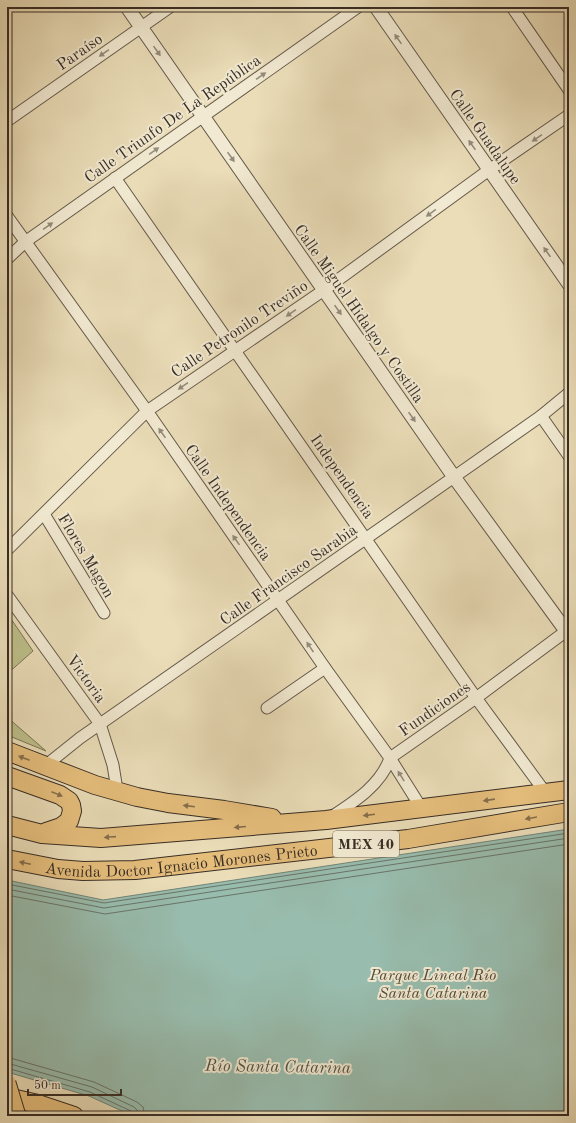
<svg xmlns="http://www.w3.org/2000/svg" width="576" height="1123" font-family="'Old Standard TT',serif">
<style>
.green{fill:#bdbf8a;stroke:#7a7658}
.water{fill:#98bcad;stroke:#728377}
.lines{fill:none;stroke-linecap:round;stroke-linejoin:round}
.shore{stroke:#687469;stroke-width:1}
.minor-casing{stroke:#64594a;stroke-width:13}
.tertiary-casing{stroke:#64594a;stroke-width:15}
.trunk-casing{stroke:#382d25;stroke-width:20}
.minor{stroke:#f1e9d1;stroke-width:11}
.tertiary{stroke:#f1e9d1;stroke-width:13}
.trunk{stroke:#e5be7c;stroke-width:18}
.primary-bridge-casing{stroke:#382d25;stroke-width:19;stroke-linecap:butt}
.primary-bridge{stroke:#e5be7c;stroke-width:17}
.oneway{fill:#948b7b}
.oneway2{fill:#866e4c}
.labels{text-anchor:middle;stroke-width:4;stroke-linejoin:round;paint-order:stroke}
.shield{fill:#f1e9d1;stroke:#706559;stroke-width:1}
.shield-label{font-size:15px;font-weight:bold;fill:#382d25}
.street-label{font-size:16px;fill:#382d25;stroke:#f1e9d1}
.park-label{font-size:16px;font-style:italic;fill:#534a39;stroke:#f1e9d1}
.water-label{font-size:17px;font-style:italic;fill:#505147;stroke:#f1e9d1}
</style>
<rect width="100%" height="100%" fill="#eaddb8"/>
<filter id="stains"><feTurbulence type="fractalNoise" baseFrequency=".005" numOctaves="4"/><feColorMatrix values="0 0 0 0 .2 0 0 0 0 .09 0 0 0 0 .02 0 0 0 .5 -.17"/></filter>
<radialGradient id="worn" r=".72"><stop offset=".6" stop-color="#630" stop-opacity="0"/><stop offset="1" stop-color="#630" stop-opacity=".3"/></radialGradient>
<!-- green -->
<g class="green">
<path d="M7 613 33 651 7 674Z"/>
<path d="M7 717 46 751 7 735Z"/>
</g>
<!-- water -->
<path class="water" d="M569 829V1116H133L89 1096 7 1072V880L103 900Z"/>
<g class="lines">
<!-- shore -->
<g class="shore">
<path d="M7 884 104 903 569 833"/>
<path d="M7 889 104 908 569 838"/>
<path d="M7 895 105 914 569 844"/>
<path d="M7 1057 94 1082 137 1102 143 1107 145 1116"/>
<path d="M7 1063 92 1087 134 1107 138 1111 139 1116"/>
<path d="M7 1068 90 1092 131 1111 133 1113 134 1116"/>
</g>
<defs>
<g id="minor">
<path d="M512 7 569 90"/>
<path d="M7 121 170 7"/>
<path d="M115 178 476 698 545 792"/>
<path d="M7 216 147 411 325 668 390 758 422 809"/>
<path d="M7 259 25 242 358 7"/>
<path d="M541 416 569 456"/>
<path d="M44 514 104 613"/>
<path d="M7 550 147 411 324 290 489 170 569 115"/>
<path d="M7 595 100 724 113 765 117 790"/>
<path d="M267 708 325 668"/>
<path d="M45 766 80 738 454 477 541 416 569 393"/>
<path d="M331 817C354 802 381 785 390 758L476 698 569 629"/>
</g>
<g id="tertiary">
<path d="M127 7 454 477 569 635"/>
<path d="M376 7 569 284"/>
</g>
<g id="trunk">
<path d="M7 751 95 785 137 797 168 803 224 810 272 818"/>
<path d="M7 776 60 795 69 801 71 805 72 811 69 821 61 827 46 832"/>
<path d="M7 825 42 834 101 838 326 820 569 790"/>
<path id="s1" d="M7 859 58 869 83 871 135 870 408 839 569 812"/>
<path d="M7 1097 38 1104 74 1116"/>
</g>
</defs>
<!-- minor casing -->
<use href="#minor" class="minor-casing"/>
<!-- tertiary casing -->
<use href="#tertiary" class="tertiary-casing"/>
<!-- trunk casing -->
<use href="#trunk" class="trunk-casing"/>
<!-- minor -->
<use href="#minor" class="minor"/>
<!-- tertiary -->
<use href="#tertiary" class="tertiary"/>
<!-- trunk -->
<use href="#trunk" class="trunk"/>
<defs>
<path id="primary-bridge" d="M7 1083 17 1116"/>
</defs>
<!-- primary-bridge casing -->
<use href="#primary-bridge" class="primary-bridge-casing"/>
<!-- primary-bridge -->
<use href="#primary-bridge" class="primary-bridge"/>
</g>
<!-- one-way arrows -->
<defs><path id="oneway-solid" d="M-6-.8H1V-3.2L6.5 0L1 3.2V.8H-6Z"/></defs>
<g class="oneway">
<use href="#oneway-solid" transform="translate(398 39) rotate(-125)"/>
<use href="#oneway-solid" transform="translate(157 51) rotate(55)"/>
<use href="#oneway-solid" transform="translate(104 53) rotate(145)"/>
<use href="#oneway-solid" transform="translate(261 76) rotate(-35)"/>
<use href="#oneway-solid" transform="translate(537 138) rotate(146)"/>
<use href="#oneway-solid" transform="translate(472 145) rotate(-125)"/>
<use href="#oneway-solid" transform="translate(154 151) rotate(-35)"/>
<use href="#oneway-solid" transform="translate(231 157) rotate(55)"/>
<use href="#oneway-solid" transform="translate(431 213) rotate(144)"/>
<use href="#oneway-solid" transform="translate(48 226) rotate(-35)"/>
<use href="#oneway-solid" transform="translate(547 252) rotate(-125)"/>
<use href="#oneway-solid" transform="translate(338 310) rotate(55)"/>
<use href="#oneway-solid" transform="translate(291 313) rotate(145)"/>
<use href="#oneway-solid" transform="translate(183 386) rotate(146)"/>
<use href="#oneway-solid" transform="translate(412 417) rotate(55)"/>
<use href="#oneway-solid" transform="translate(162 433) rotate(-125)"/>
<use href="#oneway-solid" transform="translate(236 540) rotate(-125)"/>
<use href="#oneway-solid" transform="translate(310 647) rotate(-124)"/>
<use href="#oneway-solid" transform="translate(401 776) rotate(-122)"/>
</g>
<g class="oneway2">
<use href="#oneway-solid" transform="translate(24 758) rotate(-159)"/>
<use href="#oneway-solid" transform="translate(57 794) rotate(22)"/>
<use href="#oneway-solid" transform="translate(489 800) rotate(172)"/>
<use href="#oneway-solid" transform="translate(189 806) rotate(-173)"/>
<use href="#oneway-solid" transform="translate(369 815) rotate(173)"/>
<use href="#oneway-solid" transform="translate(531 818) rotate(170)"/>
<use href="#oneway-solid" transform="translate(240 827) rotate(175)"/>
<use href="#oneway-solid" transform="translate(110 837) rotate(176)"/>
<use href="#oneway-solid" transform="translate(25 863) rotate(-168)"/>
</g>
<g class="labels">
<!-- shield labels -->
<rect class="shield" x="333" y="831" width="66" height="26" rx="3"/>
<g class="shield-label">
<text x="366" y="849">MEX 40</text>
</g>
<!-- street labels -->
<g class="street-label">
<text transform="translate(79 51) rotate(-35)" y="6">Paraíso</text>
<text transform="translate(172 118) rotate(-35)" y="6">Calle Triunfo De La República</text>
<text transform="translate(486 136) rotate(55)" y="6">Calle Guadalupe</text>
<text transform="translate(360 313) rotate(55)" y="6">Calle Miguel Hidalgo y Costilla</text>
<text transform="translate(239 328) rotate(-34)" y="6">Calle Petronilo Treviño</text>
<text transform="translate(343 476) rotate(55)" y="6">Independencia</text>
<text transform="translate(229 502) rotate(55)" y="6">Calle Independencia</text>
<text transform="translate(87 555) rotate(59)" y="6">Flores Magon</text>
<text transform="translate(288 574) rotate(-35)" y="6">Calle Francisco Sarabia</text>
<text transform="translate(87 678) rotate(54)" y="6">Victoria</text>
<text transform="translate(434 708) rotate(-35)" y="6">Fundiciones</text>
<text dy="6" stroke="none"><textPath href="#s1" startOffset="176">Avenida Doctor Ignacio Morones Prieto</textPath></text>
</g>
<!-- park labels -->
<g class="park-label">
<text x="433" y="980">Parque Lineal Río<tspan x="433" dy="18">Santa Catarina</tspan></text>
</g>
<!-- water labels -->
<g class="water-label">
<text transform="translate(278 1066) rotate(1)" y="6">Río Santa Catarina</text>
</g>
</g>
<!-- margin -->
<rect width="576" height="1123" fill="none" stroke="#eaddb8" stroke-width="24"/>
<rect x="8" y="8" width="560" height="1107" fill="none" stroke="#382d25" stroke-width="2"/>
<rect x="12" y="12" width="552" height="1099" fill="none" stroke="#382d25"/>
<!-- scale -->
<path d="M28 1089v6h93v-6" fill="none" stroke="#382d25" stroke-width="2"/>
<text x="34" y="1089" font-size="12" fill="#382d25" stroke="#f1e9d1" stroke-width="3" paint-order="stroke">50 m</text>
<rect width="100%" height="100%" filter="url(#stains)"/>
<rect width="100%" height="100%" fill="url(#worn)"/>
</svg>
